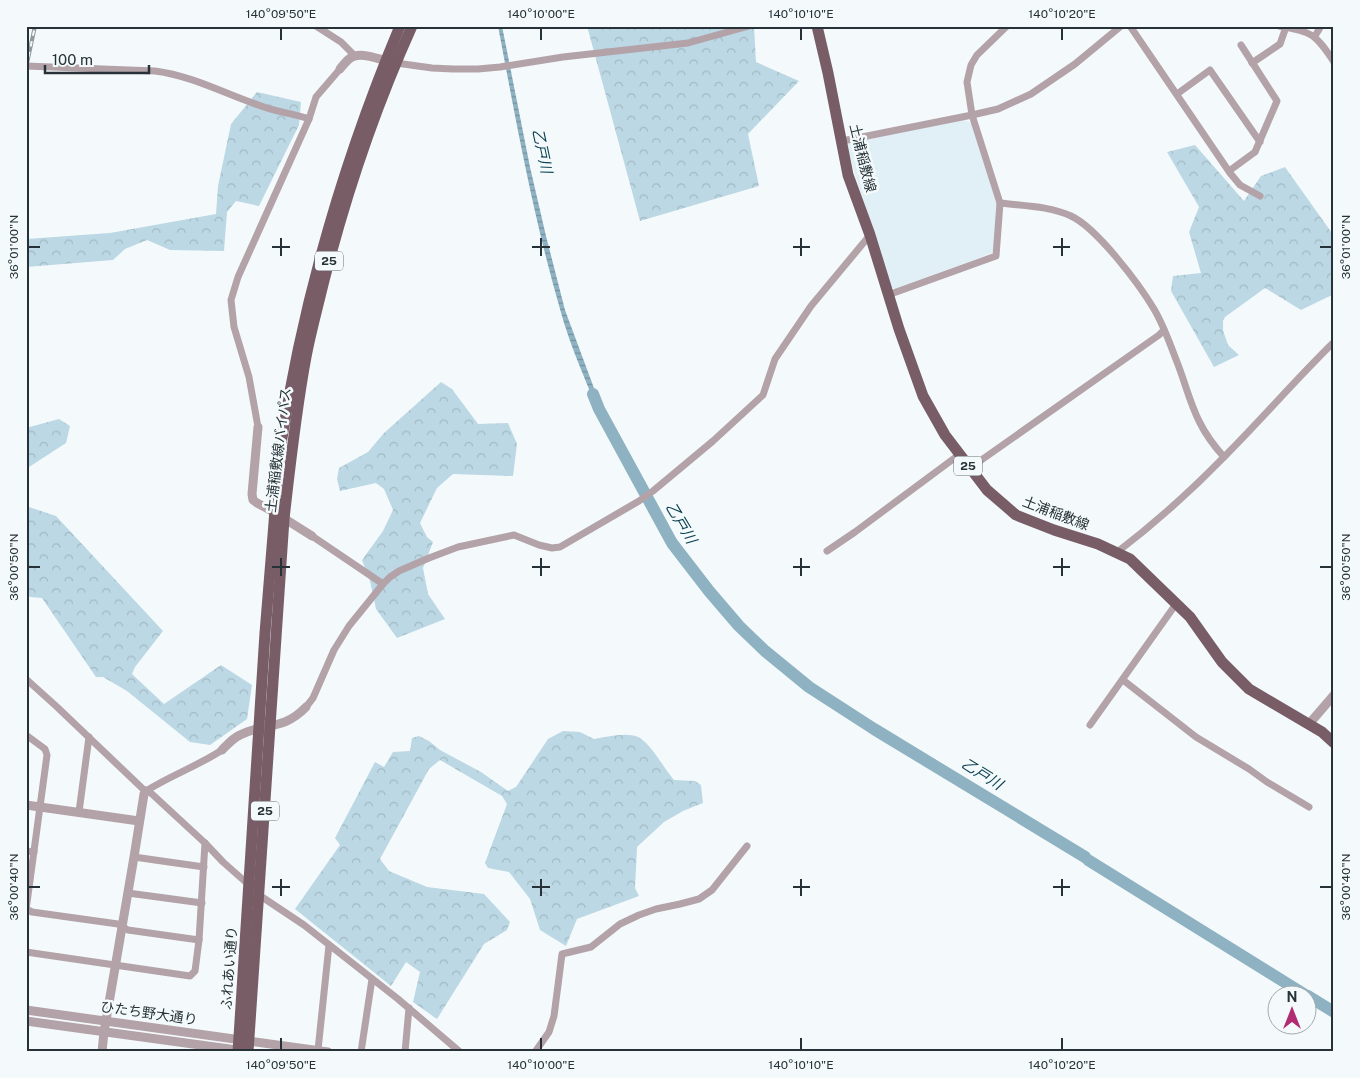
<svg xmlns="http://www.w3.org/2000/svg" width="1360" height="1078" font-family="'Public Sans','Noto Sans JP',sans-serif">
<style>
.built{fill:#e0f0f6}
.forest{fill:url(#forest-crowns)}
.water{fill:url(#water-rules)}
.lines{fill:none;stroke-linecap:round;stroke-linejoin:round}
.river{stroke:#8eb2c2;stroke-width:12}
.minor{stroke:#b3a3a9;stroke-width:7}
.tertiary{stroke:#b3a3a9;stroke-width:9}
.primary{stroke:#785d67;stroke-width:11}
.rail-casing{stroke:#90999d;stroke-width:4}
.rail{stroke:#f4fafc;stroke-width:2;stroke-dasharray:5.5;stroke-linecap:butt}
.ticks{fill:none;stroke:#263237;stroke-width:2}
.labels{text-anchor:middle;stroke-width:5;stroke-linejoin:round;paint-order:stroke}
.shield{fill:#f4fafc;stroke:#646e72;stroke-width:1}
.shield-label{font-size:12px;font-weight:bold;fill:#263237}
.street-label{font-size:14px;fill:#263237;stroke:#f4fafc}
.water-label{font-size:15px;font-style:italic;fill:#0a3f50;stroke:#f4fafc}
.neatline{fill:none;stroke:#263237;stroke-width:2}
.ticks-label{font-size:12px;text-anchor:middle;fill:#263237}
</style>
<defs>
<pattern id="forest-crowns" width="20" height="18" patternUnits="userSpaceOnUse" patternTransform="scale(1.25)"><rect width="20" height="18" fill="#bcd8e4"/><path d="M2 6a3 3 0 1 1 6 0M12 15a3 3 0 1 1 6 0" fill="none" stroke="#a1bac4"/></pattern>
<pattern id="water-rules" width="6" height="5" patternUnits="userSpaceOnUse" patternTransform="scale(1.25)"><rect width="6" height="5" fill="#8eb2c2"/><path d="M0 2.5h6" fill="none" stroke="#74919e"/></pattern>
</defs>
<rect width="100%" height="100%" fill="#f4fafc"/>
<!-- built -->
<path class="built" d="M962 119 971 123 997 204 994 248 992 253 895 289 891 287 854 171 846 143Z"/>
<!-- forest -->
<g class="forest">
<path d="M587 26H754L756 62 799 81 748 134 759 186 640 221Z"/>
<path d="M257 92 301 102 299 125 259 206 236 201 227 212 224 251 170 250 147 240 125 249 113 260 26 267V239L110 233 216 214 218 186 231 124Z"/>
<path d="M1195 145 1244 201 1261 176 1285 167 1334 236V294L1301 310 1265 288 1225 317 1223 321V330L1228 345 1239 355 1214 367 1171 291 1173 276 1201 273 1189 232 1199 207 1167 152Z"/>
<path d="M441 382 452 389 478 424 508 423 517 444 513 476 453 474 437 488 420 523 427 537 433 542 423 568 428 594 445 619 397 638 376 609 370 581 362 560 383 531 393 510 384 489 376 483 340 491 337 479 339 468 368 452 384 433Z"/>
<path d="M59 419 70 426 66 443 26 469V428Z"/>
<path d="M26 506 56 516 163 631 135 667 132 674 164 704 221 665 252 685 247 719 210 745 190 742 127 691 103 677H96L42 598 30 597 26 594Z"/>
<path d="M563 731 580 732 594 739C606 737 629 731 640 738 652 746 664 768 674 780L695 781 701 785 703 803 683 811 664 822 637 847 635 888 639 896 577 919 566 946 540 930 530 899 509 872 488 868 485 863 507 804 502 796 440 760 429 769 380 859 389 871 427 887 484 894 510 922 507 930 484 944 437 1019 413 1002 420 972 406 962 391 986 295 909 340 845 335 838 375 762 384 767 393 752 410 751 412 738 419 736 429 741 440 750 481 772 508 791 516 787 548 739Z"/>
</g>
<!-- water -->
<path class="water" d="M498 26H502L530 167 546 236 565 310 601 407 597 409C584 376 569 343 560 309 533 216 516 121 498 26Z"/>
<g class="lines">
<!-- river -->
<g class="river">
<path d="M593 394 599 409 672 543 709 591 739 626 765 651 809 687 874 729 1085 857"/>
<path d="M1088 860 1307 996"/>
<path d="M1308 996 1334 1012"/>
</g>
<!-- minor -->
<g class="minor">
<path d="M316 26 341 42 355 56"/>
<path d="M1130 26 1230 173 1240 185 1260 196"/>
<path d="M1279 26C1312 32 1315 33 1334 62"/>
<path d="M1315 36 1321 26"/>
<path d="M396 63 432 68 453 69H478L500 67 563 57 688 43 749 26"/>
<path d="M1252 63 1280 44 1286 27"/>
<path d="M26 66 155 71C193 76 225 94 261 106 276 112 293 113 309 119"/>
<path d="M1177 94 1210 70 1260 142"/>
<path d="M842 141 972 115 998 109 1031 94 1075 64 1121 26"/>
<path d="M1229 171 1255 152 1277 101 1241 45"/>
<path d="M1000 203C1024 206 1049 206 1071 216 1097 228 1139 284 1154 309 1164 326 1170 344 1177 362 1185 382 1190 404 1200 423 1206 435 1215 447 1224 457"/>
<path d="M888 295 996 256 1000 203 972 115 967 82 971 65 977 55 1007 26"/>
<path d="M258 427 249 377 234 327 231 300 238 277 309 119 316 97 340 69"/>
<path d="M970 468 1159 335 1164 330"/>
<path d="M312 536 383 584"/>
<path d="M827 551 855 532 960 454"/>
<path d="M1116 553C1154 524 1191 491 1225 456 1262 419 1296 379 1334 342"/>
<path d="M26 679 56 706 143 789 152 794 205 843 223 862 249 885"/>
<path d="M1123 680 1196 737 1249 769 1267 782 1309 807"/>
<path d="M306 707 313 698 334 650 349 626 383 584 390 577 399 571 429 558 458 547 514 535 539 545 552 548 560 547 639 501 653 491 713 441 763 395 775 359 811 306 870 235"/>
<path d="M1090 725 1176 604"/>
<path d="M26 735 45 749 47 755 26 910"/>
<path d="M146 791C171 775 198 766 222 750"/>
<path d="M79 812 89 737"/>
<path d="M26 851 34 852"/>
<path d="M134 857 204 867"/>
<path d="M128 893 202 903"/>
<path d="M259 895 304 925 398 999 460 1052"/>
<path d="M26 909 32 912 118 924 128 930 199 940"/>
<path d="M26 952 190 976 195 971 199 940 205 843"/>
<path d="M318 1050 329 945"/>
<path d="M361 1052 372 979"/>
<path d="M405 1052 409 1008"/>
<path d="M535 1052 549 1032 554 1016 562 954 591 947 620 924 639 915 656 909 680 904 699 899 712 890 747 846"/>
</g>
<!-- tertiary -->
<g class="tertiary">
<path d="M340 69C344 64 349 57 355 56 364 53 382 60 391 62"/>
<path d="M258 427 252 494 253 500 257 503 274 512 312 536"/>
<path d="M1309 724 1334 695"/>
<path d="M222 750C227 745 233 738 240 735 265 722 283 731 306 707"/>
<path d="M26 805 139 821"/>
<path d="M26 1010 328 1052"/>
<path d="M26 1021 244 1051"/>
<path d="M102 1052 104 1032 134 857 144 794 146 791"/>
</g>
<!-- primary -->
<g class="primary">
<path d="M817 26 828 73 848 175 870 235 899 329 923 396 945 435 987 490 1016 515 1054 530 1098 544 1130 559 1190 617 1222 662 1249 689 1322 732 1334 743"/>
<path d="M238 1052C248 912 255 772 265 633 268 596 271 559 274 523 276 497 277 470 281 444 303 300 344 160 400 26"/>
<path d="M248 1052 284 519C290 465 296 410 306 357 309 341 313 325 317 309 340 212 371 117 412 26"/>
</g>
<defs>
<path id="rail" d="M26 68 35 26"/>
</defs>
<!-- rail casing -->
<use href="#rail" class="rail-casing"/>
<!-- rail -->
<use href="#rail" class="rail"/>
</g>
<!-- ticks -->
<path class="ticks" d="M281 28V40M541 28V40M801 28V40M1062 28V40M281 238V256M541 238V256M801 238V256M1062 238V256M28 247H40M272 247H290M532 247H550M793 247H810M1053 247H1070M1320 247H1332M281 558V576M541 558V576M801 558V576M1062 558V576M28 567H40M272 567H290M532 567H550M793 567H810M1053 567H1070M1320 567H1332M281 879V896M541 879V896M801 879V896M1062 879V896M28 887H40M272 887H290M532 887H550M793 887H810M1053 887H1070M1320 887H1332M281 1038V1050M541 1038V1050M801 1038V1050M1062 1038V1050"/>
<g class="labels">
<!-- shield labels -->
<g class="shield">
<rect x="315" y="251.5" width="28" height="19" rx="4"/>
<rect x="954" y="456.5" width="28" height="19" rx="4"/>
<rect x="251" y="801.5" width="28" height="19" rx="4"/>
</g>
<g class="shield-label">
<text x="329" y="265">25</text>
<text x="968" y="470">25</text>
<text x="265" y="815">25</text>
</g>
<!-- street labels -->
<g class="street-label">
<text transform="translate(863 158) rotate(76)" y="5">土浦稲敷線</text>
<text transform="translate(278 450) rotate(-83)" y="5">土浦稲敷線バイパス</text>
<text transform="translate(1056 513) rotate(21)" y="5">土浦稲敷線</text>
<text transform="translate(229 968) rotate(-86)" y="5">ふれあい通り</text>
<text transform="translate(149 1013) rotate(8)" y="5">ひたち野大通り</text>
</g>
<!-- water labels -->
<g class="water-label">
<text transform="translate(542 151) rotate(78)" y="5">乙戸川</text>
<text transform="translate(681 523) rotate(59)" y="5">乙戸川</text>
<text transform="translate(982 774) rotate(32)" y="5">乙戸川</text>
</g>
</g>
<!-- border -->
<rect width="1360" height="1078" fill="none" stroke="#f4fafc" stroke-width="55"/>
<!-- north arrow -->
<g transform="translate(1292 1010)"><circle r="24" fill="#f4fafc" stroke="#a2aaad"/>
<path d="M0-4L9 19L0 12L-9 19Z" fill="#b12c73"/>
<text y="-8" font-size="14" font-weight="bold" text-anchor="middle" fill="#263237">N</text>
</g>
<!-- scale -->
<path d="M45 65v8h104v-8" fill="none" stroke="#263237" stroke-width="2.5"/>
<text x="52" y="65" font-size="15" fill="#263237" stroke="#f4fafc" stroke-width="4" paint-order="stroke">100 m</text>
<rect x="28" y="28" width="1304" height="1022" class="neatline"/>
<g class="ticks-label">
<text x="281" y="18">140°09'50"E</text>
<text x="541" y="18">140°10'00"E</text>
<text x="801" y="18">140°10'10"E</text>
<text x="1062" y="18">140°10'20"E</text>
<text transform="translate(14 247) rotate(-90)" y="4">36°01'00"N</text>
<text transform="translate(1346 247) rotate(-90)" y="4">36°01'00"N</text>
<text transform="translate(14 567) rotate(-90)" y="4">36°00'50"N</text>
<text transform="translate(1346 567) rotate(-90)" y="4">36°00'50"N</text>
<text transform="translate(14 887) rotate(-90)" y="4">36°00'40"N</text>
<text transform="translate(1346 887) rotate(-90)" y="4">36°00'40"N</text>
<text x="281" y="1069">140°09'50"E</text>
<text x="541" y="1069">140°10'00"E</text>
<text x="801" y="1069">140°10'10"E</text>
<text x="1062" y="1069">140°10'20"E</text>
</g>
</svg>
